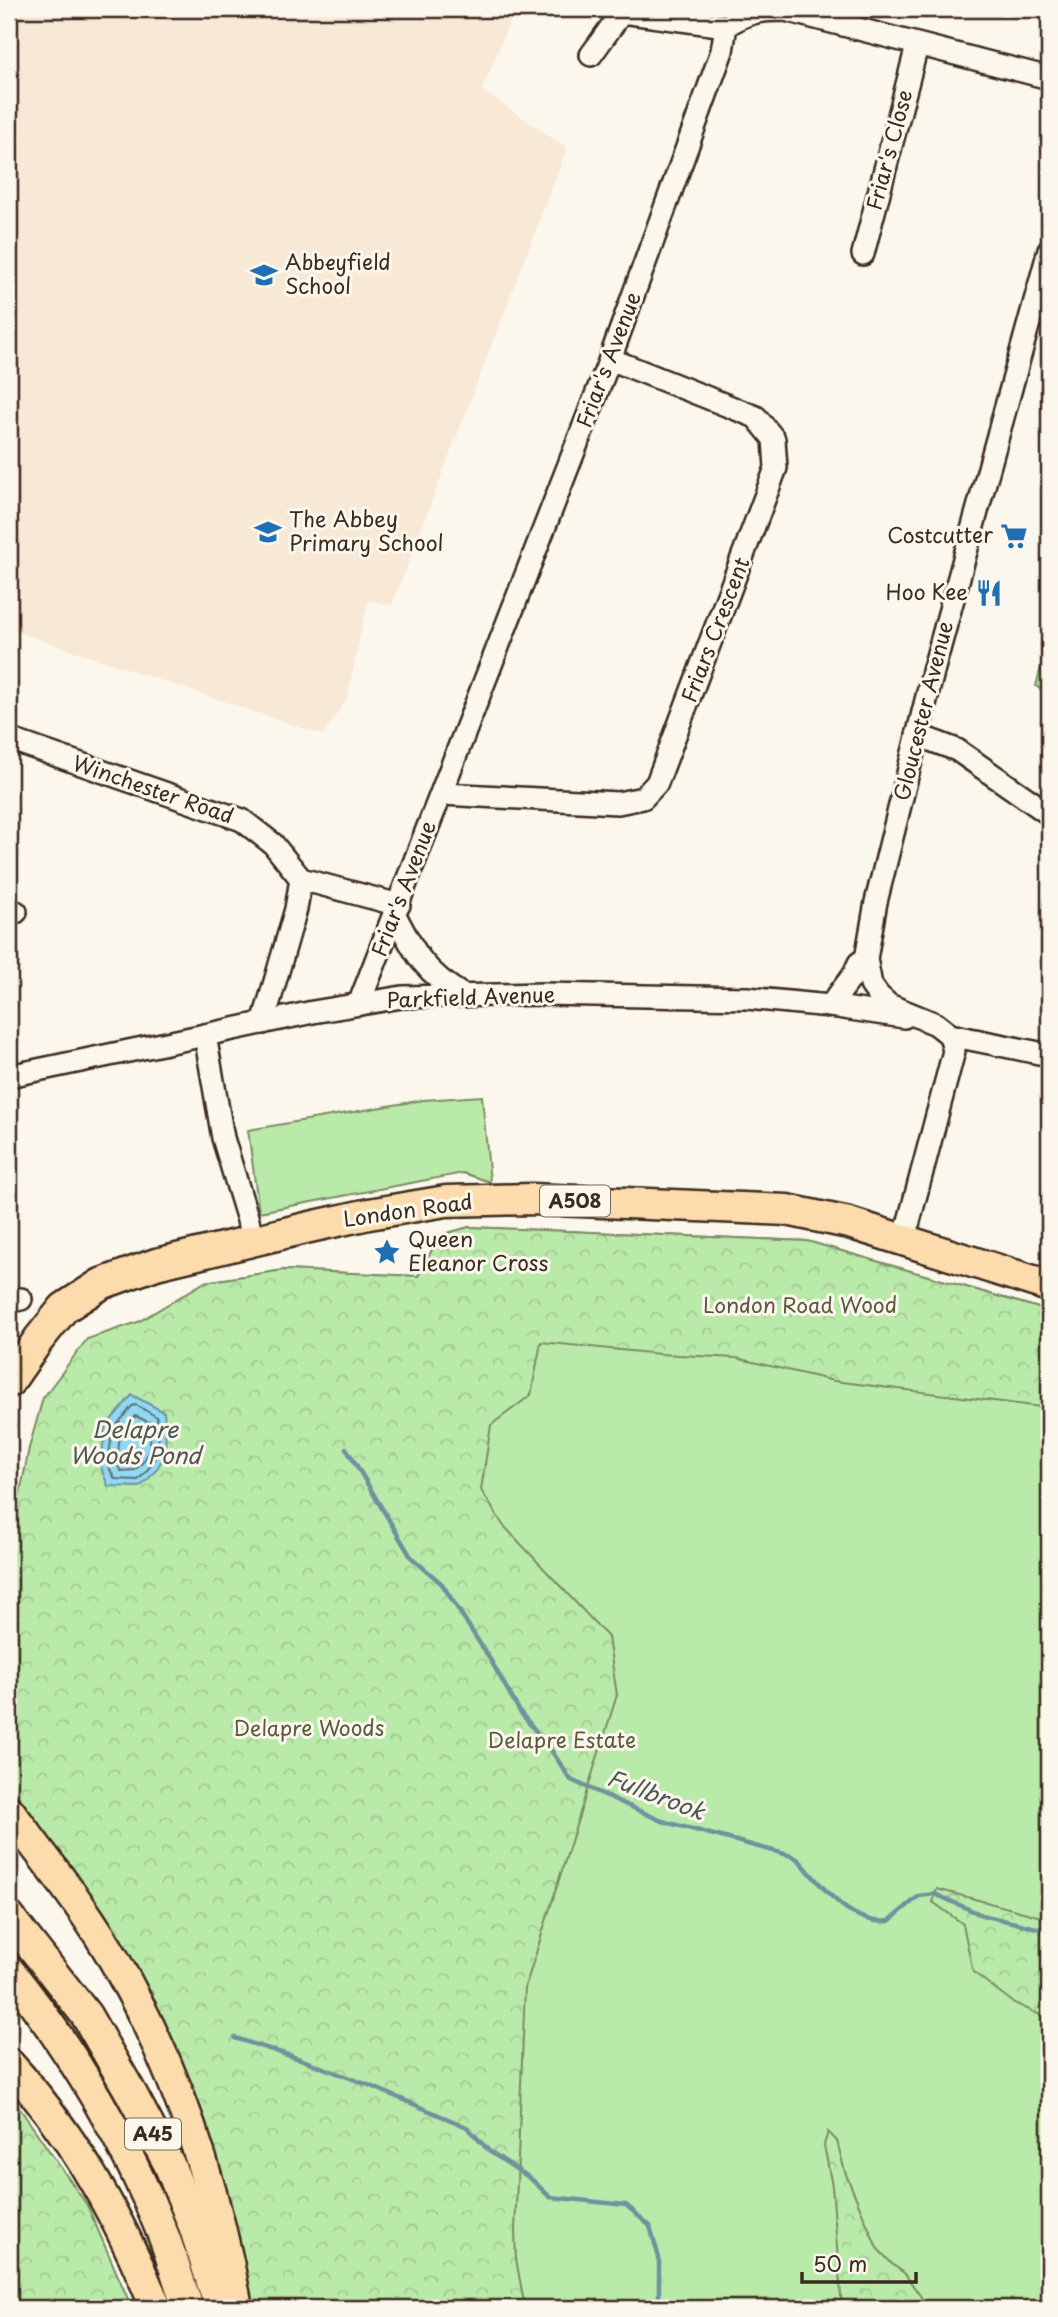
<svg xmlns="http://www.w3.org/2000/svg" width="1058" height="2317" font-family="'Playpen Sans',sans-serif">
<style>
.built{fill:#f8e8d6}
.green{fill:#baeaa9;stroke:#7a8a64;stroke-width:2}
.forest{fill:url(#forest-crowns);stroke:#7a8a64;stroke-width:2}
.water{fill:#91d8f3;stroke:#6f929e;stroke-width:2}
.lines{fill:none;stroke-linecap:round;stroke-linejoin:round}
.shore{stroke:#5d7073;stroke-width:2}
.stream{stroke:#6f929e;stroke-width:4.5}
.minor-casing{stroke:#3b2a1e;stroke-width:26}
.highway-casing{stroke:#3b2a1e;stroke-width:35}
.minor{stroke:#fbf7ec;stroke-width:21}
.highway{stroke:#fcdcac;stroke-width:30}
.labels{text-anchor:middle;stroke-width:6;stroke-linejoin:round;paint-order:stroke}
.shield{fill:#fbf7ec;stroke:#75685c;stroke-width:2}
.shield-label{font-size:19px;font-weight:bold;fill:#3b2a1e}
.street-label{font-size:21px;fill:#3b2a1e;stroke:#fbf7ec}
.poi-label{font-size:21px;fill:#3b2a1e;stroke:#fbf7ec;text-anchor:start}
.park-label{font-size:21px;fill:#5b5a41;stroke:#fbf7ec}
.water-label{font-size:23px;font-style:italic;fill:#505653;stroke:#fbf7ec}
</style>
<defs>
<pattern id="forest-crowns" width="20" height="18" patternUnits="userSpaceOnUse" patternTransform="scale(1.75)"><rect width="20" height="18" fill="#baeaa9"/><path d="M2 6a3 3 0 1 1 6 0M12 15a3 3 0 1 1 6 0" fill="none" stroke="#a1c991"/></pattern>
</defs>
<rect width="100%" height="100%" fill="#fbf7ec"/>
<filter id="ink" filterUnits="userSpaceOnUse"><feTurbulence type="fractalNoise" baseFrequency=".0143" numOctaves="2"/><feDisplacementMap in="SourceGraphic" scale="14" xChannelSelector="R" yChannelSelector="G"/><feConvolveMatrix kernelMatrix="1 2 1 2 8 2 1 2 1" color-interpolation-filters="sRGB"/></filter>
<g filter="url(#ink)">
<!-- built -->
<path class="built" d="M9 9H515L482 90 567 148 392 605 368 600 347 698 323 735 9 629Z"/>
<!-- green -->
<g class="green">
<path d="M1049 636V695L1036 686Z"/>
<path d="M482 1096 490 1182 463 1173 259 1212 248 1130 423 1100Z"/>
<path d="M469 1227 807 1241 1049 1311V2308H252L230 2208 204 2130 56 1854 9 1790 205 1282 284 1270 418 1276 440 1235Z"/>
</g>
<!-- forest -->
<g class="forest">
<path d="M469 1227 807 1241 1049 1311V1408L834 1381 736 1358 660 1354 541 1342 531 1395 491 1425 481 1490 503 1525 608 1637 617 1695 525 1988 515 2231 516 2259 525 2308H252L230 2208 204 2130 56 1854 9 1790V1530L19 1499 29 1448 43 1398 87 1339 138 1322 205 1282 284 1270 418 1276 440 1235Z"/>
<path d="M937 1889 1049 1919V2019L1014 2003 973 1972 963 1924 933 1902Z"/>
<path d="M9 2093 87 2205 132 2308H24L9 2285V2185L13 2181 9 2179Z"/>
<path d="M828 2132 837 2141 845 2172 877 2248 892 2264 904 2273 926 2304 927 2308H842L832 2186 824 2145Z"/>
</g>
<!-- water -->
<path class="water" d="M132 1395 164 1412C167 1449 169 1461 140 1487L108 1486 101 1467 105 1427Z"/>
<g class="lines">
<!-- shore -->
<g class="shore">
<path d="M136 1405 157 1417C161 1445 160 1460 138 1480L115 1479 108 1466 112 1431 132 1406Z"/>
<path d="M135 1416 149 1422C152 1443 152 1456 135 1470L121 1471 117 1464 120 1434Z"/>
</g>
<!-- stream -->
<g class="stream">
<path d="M346 1448 411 1557 442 1584 491 1661 520 1712 549 1747 571 1780 662 1821 792 1856 799 1860C821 1886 851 1926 889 1921L919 1896 935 1894 982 1915 1049 1931"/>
<path d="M235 2038 300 2059 371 2086 467 2127 489 2151 530 2178 550 2197 626 2205 650 2226 659 2258V2304L664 2308"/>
</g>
<defs>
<g id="minor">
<path d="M622 9V12L726 26"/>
<path d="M591 55 622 12"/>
<path d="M1049 250 934 668 876 902 866 959 871 985 878 995 889 1005 936 1024 950 1035 1049 1055"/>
<path d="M863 254 917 46"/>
<path d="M917 735 957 750 1049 814"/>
<path d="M9 739 242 820 273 844 301 879 399 905"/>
<path d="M442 794 618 803 643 798 657 783 776 468 774 439 756 417 610 359"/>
<path d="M9 913 16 912"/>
<path d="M395 915C415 954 425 973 464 996"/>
<path d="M359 1004 610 359 722 51 726 26C747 12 760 10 785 10L1049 78"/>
<path d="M830 1006 854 974 859 963 866 959"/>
<path d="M263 1023 296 909 301 879"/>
<path d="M9 1076 205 1035"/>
<path d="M904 1240 954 1051 950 1035"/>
<path d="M252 1242 248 1220 223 1138 205 1035 313 1012 402 997 543 994 747 998 830 1006 904 1017"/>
<path d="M9 1302 21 1299"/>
</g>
<g id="highway">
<path d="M9 1382 39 1339 64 1308 101 1284 156 1264 310 1227 369 1214 446 1201 532 1199 787 1210 849 1223 1049 1286"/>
<path d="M9 1811C46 1861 86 1909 116 1963 177 2070 216 2188 237 2308"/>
<path d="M9 1917 86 2015 131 2093 169 2164 194 2226 220 2307"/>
<path d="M9 1971C71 2048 128 2144 164 2237 173 2261 180 2285 188 2308"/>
<path d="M9 2064C73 2134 121 2220 156 2308"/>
</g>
</defs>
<!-- minor casing -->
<use href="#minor" class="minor-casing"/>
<!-- highway casing -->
<use href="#highway" class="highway-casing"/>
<!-- minor -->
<use href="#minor" class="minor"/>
<!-- highway -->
<use href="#highway" class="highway"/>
</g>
</g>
<!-- icons -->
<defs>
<symbol id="school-bare" viewBox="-9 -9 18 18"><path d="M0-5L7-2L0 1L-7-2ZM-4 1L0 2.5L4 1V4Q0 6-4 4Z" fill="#1f6fb2" stroke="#fbf7ec" stroke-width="2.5" paint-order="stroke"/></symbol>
<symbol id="supermarket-bare" viewBox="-9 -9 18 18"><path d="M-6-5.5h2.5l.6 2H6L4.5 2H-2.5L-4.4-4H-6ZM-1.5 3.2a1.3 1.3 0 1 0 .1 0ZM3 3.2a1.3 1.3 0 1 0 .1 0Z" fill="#1f6fb2" stroke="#fbf7ec" stroke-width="2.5" paint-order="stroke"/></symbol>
<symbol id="restaurant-bare" viewBox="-9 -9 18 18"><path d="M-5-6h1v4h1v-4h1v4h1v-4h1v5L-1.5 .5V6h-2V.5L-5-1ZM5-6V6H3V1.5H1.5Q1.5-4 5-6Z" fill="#1f6fb2" stroke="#fbf7ec" stroke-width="2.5" paint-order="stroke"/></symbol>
<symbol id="sight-bare" viewBox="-9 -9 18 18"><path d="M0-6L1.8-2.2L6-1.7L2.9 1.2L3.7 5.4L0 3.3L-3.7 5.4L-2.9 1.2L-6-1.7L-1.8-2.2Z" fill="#1f6fb2" stroke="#fbf7ec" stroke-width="2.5" paint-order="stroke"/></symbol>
</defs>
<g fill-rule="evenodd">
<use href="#school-bare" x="245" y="256" width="38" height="38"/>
<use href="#school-bare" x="249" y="513" width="38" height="38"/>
<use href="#supermarket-bare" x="995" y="517" width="38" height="38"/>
<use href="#restaurant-bare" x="970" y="574" width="38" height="38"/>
<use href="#sight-bare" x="368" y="1233" width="38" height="38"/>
</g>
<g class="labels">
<!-- shield labels -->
<g class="shield">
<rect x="540" y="1185.5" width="70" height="31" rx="5"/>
<rect x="125" y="2118.5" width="56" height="31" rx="5"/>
</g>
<g class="shield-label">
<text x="575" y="1208">A508</text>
<text x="153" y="2141">A45</text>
</g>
<!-- street labels -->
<g class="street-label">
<text transform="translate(890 150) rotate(-75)" y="7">Friar's Close</text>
<text transform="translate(609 360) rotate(-69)" y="7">Friar's Avenue</text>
<text transform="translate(716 630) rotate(-69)" y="7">Friars Crescent</text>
<text transform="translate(924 711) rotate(-76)" y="7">Gloucester Avenue</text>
<text transform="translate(153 790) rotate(19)" y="7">Winchester Road</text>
<text transform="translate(404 889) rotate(-69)" y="7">Friar's Avenue</text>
<text transform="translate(471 998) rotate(-2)" y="7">Parkfield Avenue</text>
<text transform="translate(408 1211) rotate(-8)" y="7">London Road</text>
</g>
<!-- poi labels -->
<g class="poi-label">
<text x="285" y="270">Abbeyfield<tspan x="285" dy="24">School</tspan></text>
<text x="289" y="527">The Abbey<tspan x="289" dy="24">Primary School</tspan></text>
<text x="993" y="543" text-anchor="end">Costcutter</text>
<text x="968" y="600" text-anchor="end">Hoo Kee</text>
<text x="408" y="1247">Queen<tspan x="408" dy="24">Eleanor Cross</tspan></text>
</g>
<!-- park labels -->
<g class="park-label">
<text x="800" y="1313">London Road Wood</text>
<text x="309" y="1736">Delapre Woods</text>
<text x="562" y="1748">Delapre Estate</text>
</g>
<!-- water labels -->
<g class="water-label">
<text x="135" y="1438">Delapre<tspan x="135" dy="26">Woods Pond</tspan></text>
<text transform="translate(656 1795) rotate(21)" y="8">Fullbrook</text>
</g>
</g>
<!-- margin -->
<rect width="1058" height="2317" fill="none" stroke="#fbf7ec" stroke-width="35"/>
<rect x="18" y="18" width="1023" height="2282" fill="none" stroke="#3b2a1e" stroke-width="2.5" filter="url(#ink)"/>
<!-- scale -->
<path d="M802 2272v10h114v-10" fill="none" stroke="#3b2a1e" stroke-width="3.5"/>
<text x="813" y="2272" font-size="21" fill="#3b2a1e" stroke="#fbf7ec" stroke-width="5" paint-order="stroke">50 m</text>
</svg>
